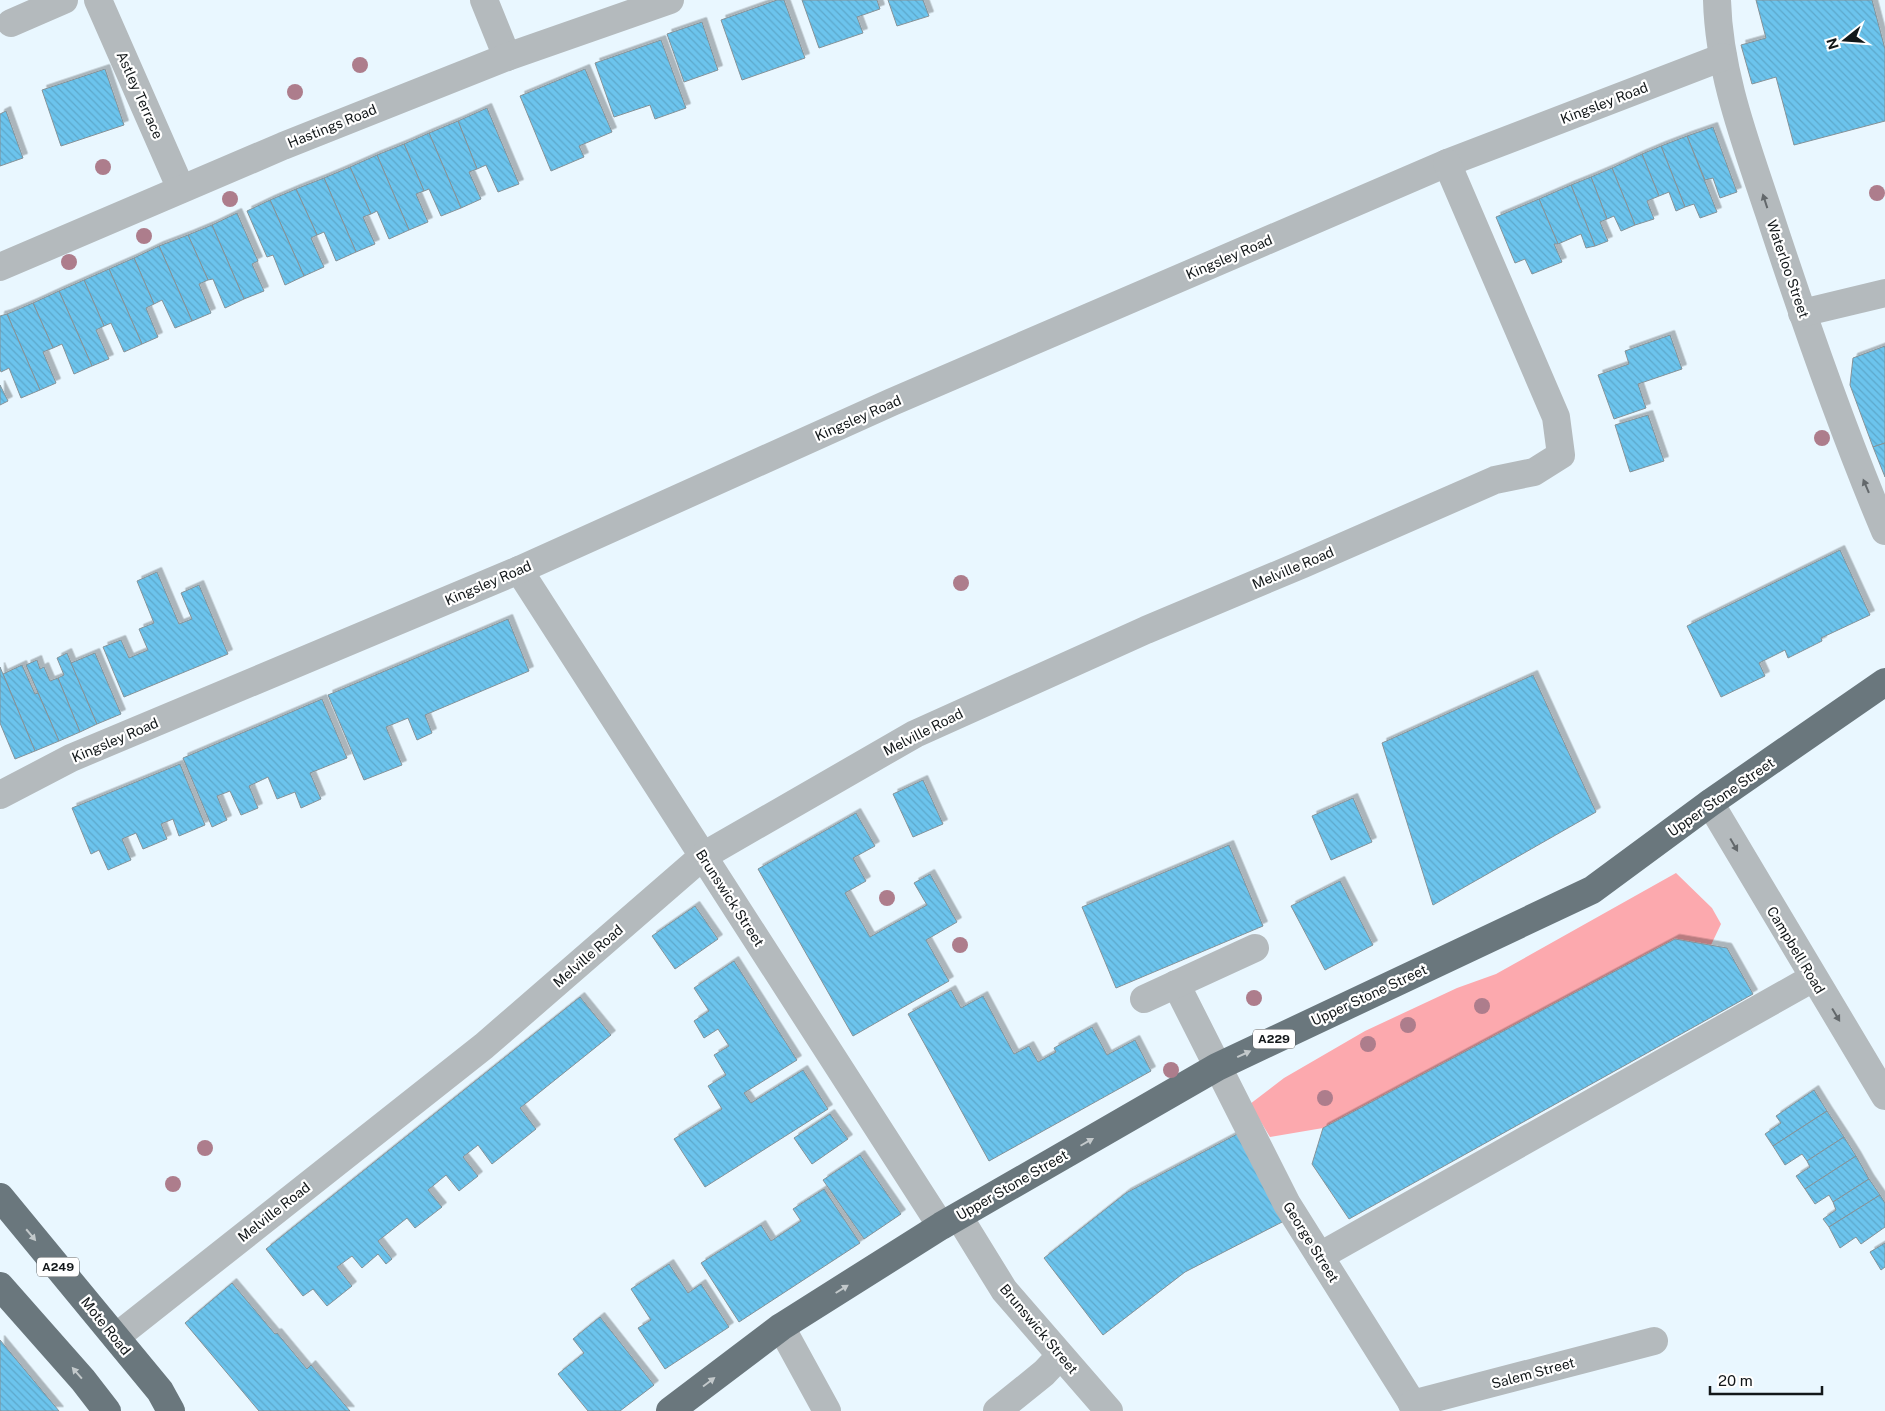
<svg xmlns="http://www.w3.org/2000/svg" width="1885" height="1411" font-family="'Public Sans',sans-serif">
<style>
.grass{fill:#fca9ae}
.building{fill:url(#building-back-hatch);stroke:#859298;filter:url(#shadow)}
.lines{fill:none;stroke-linecap:round;stroke-linejoin:round}
.minor{stroke:#b4babd;stroke-width:28}
.highway{stroke:#6a777d;stroke-width:28}
.tree{fill:#ad7d8c}
.oneway{fill:#63686b}
.oneway2{fill:#c3c9cb}
.labels{text-anchor:middle;stroke-width:4.5;stroke-linejoin:round;paint-order:stroke}
.shield{fill:#fff;stroke:#595d5e;stroke-width:1}
.shield-label{font-size:12px;font-weight:bold;fill:#121719}
.street-label{font-size:14px;fill:#121719;stroke:#fff}
</style>
<defs>
<pattern id="building-back-hatch" width="6" height="6" patternUnits="userSpaceOnUse" patternTransform="scale(1.25)"><rect width="6" height="6" fill="#6cc4ed"/><path d="M-1 5l2 2M0 0l6 6M5-1l2 2" fill="none" stroke="#5da8cb"/></pattern>
<filter id="shadow"><feDropShadow dx="4.5" dy="-4.5" stdDeviation="0" flood-color="#0004"/></filter>
</defs>
<rect width="100%" height="100%" fill="#e9f7ff"/>
<!-- grass -->
<path class="grass" d="M1676 873 1712 908 1721 924 1711 945 1675 939 1323 1128 1270 1137 1250 1104 1284 1078 1365 1031 1457 988 1496 974Z"/>
<!-- building -->
<g class="building">
<path d="M777 0H784L805 58 742 80 721 20Z"/>
<path d="M802 0H877L880 9 857 17 863 33 819 48Z"/>
<path d="M888 0H923L929 16 897 26Z"/>
<path d="M1756 0H1872L1885 49V121L1794 145 1776 77 1752 84 1741 45 1766 38Z"/>
<path d="M702 22 718 70 684 82 667 34Z"/>
<path d="M661 40 686 108 655 119 650 105 614 117 595 63Z"/>
<path d="M105 69 124 125 61 146 42 90Z"/>
<path d="M585 69 612 132 579 146 584 157 551 171 520 96Z"/>
<path d="M487 108 519 184 498 192 486 165 477 169 458 121Z"/>
<path d="M6 111 23 158 0 166V114Z"/>
<path d="M458 121 477 169 469 172 481 199 461 208 429 133Z"/>
<path d="M1713 127 1737 192 1720 198 1713 178 1705 180 1687 136Z"/>
<path d="M429 133 461 208 441 216 429 189 424 191 404 144Z"/>
<path d="M1687 136 1717 212 1700 218 1694 204 1685 207 1661 146Z"/>
<path d="M404 144 424 191 416 194 428 222 409 230 377 155Z"/>
<path d="M1661 146 1685 207 1676 211 1669 192 1659 196 1642 154Z"/>
<path d="M1642 154 1659 196 1647 201 1654 219 1635 225 1612 168Z"/>
<path d="M377 155 409 230 389 239 377 211 371 214 350 167Z"/>
<path d="M350 167 371 214 363 217 375 244 356 252 324 178Z"/>
<path d="M1612 168 1635 225 1621 231 1614 216 1607 219 1591 177Z"/>
<path d="M1591 177 1607 219 1600 222 1608 241 1595 246 1571 185Z"/>
<path d="M324 178 356 252 336 261 324 232 317 235 296 189Z"/>
<path d="M1571 185 1595 246 1586 248 1581 234 1558 244 1539 199Z"/>
<path d="M296 189 317 235 311 238 324 267 304 276 270 200Z"/>
<path d="M1539 199 1558 244H1554L1562 262 1532 274 1525 259 1515 263 1496 217Z"/>
<path d="M270 200 304 276 285 285 273 255 267 257 247 211Z"/>
<path d="M237 213 258 261 252 264 264 291 244 299 212 225Z"/>
<path d="M212 225 244 299 225 308 213 279 208 280 188 235Z"/>
<path d="M188 235 208 280 199 284 211 313 192 321 159 246Z"/>
<path d="M159 246 192 321 175 328 162 300 154 304 134 258Z"/>
<path d="M134 258 154 304 146 308 158 337 142 344 109 269Z"/>
<path d="M109 269 142 344 124 352 111 323 104 326 84 280Z"/>
<path d="M84 280 104 326 96 330 109 359 92 366 59 291Z"/>
<path d="M59 291 92 366 74 374 62 344 53 348 33 303Z"/>
<path d="M33 303 53 348 43 352 56 383 40 390 7 314Z"/>
<path d="M7 314 40 390 21 398 9 368 1 372 0 369V316Z"/>
<path d="M1670 335 1682 369 1638 384 1646 408 1614 419 1598 375 1629 364 1625 351Z"/>
<path d="M1885 346V443L1873 447 1850 385 1853 358Z"/>
<path d="M0 385 8 401 0 405Z"/>
<path d="M1648 415 1664 461 1630 472 1615 425Z"/>
<path d="M1885 443V477L1873 447Z"/>
<path d="M1840 550 1870 615 1821 638 1822 641 1788 658 1785 650 1759 663 1765 676 1721 697 1687 626Z"/>
<path d="M157 572 179 624 192 619 181 593 199 585 228 654 124 697 103 647 121 640 129 658 148 650 139 629 154 623 137 581Z"/>
<path d="M508 619 529 671 425 715 432 733 417 740 408 718 386 727 402 765 364 780 328 695Z"/>
<path d="M67 653 97 724 80 732 58 678 64 675 57 658Z"/>
<path d="M95 653 121 714 97 724 71 663Z"/>
<path d="M37 660 40 669 44 667 50 681 58 678 80 732 59 741 26 665Z"/>
<path d="M22 665 35 694 38 693 59 741 35 751 3 674Z"/>
<path d="M0 667 35 751 15 759 0 723Z"/>
<path d="M1533 675 1596 812 1433 905 1382 743Z"/>
<path d="M322 699 347 758 310 773 321 799 301 808 295 792 277 799 268 777 249 786 258 808 241 815 230 791 217 796 227 820 212 827 183 758Z"/>
<path d="M180 764 205 825 179 836 173 819 161 824 167 839 143 849 136 833 122 839 131 860 108 870 99 850 91 854 72 808Z"/>
<path d="M923 780 943 824 913 837 893 794Z"/>
<path d="M1353 798 1372 842 1331 860 1312 816Z"/>
<path d="M856 813 875 846 853 858 866 881 845 893 870 937 927 905 914 883 930 874 957 922 926 940 949 981 853 1036 758 869Z"/>
<path d="M1229 845 1263 926 1116 988 1082 907Z"/>
<path d="M1340 881 1373 945 1325 970 1291 906Z"/>
<path d="M695 906 718 939 675 969 652 936Z"/>
<path d="M1675 939 1727 948 1753 994 1349 1219 1312 1164 1323 1128Z"/>
<path d="M734 961 797 1060 744 1093 751 1103 803 1070 828 1109 705 1187 674 1139 722 1109 708 1086 726 1075 714 1055 729 1046 718 1029 704 1038 694 1021 709 1011 694 988Z"/>
<path d="M951 990 961 1008 983 996 1014 1054 1029 1046 1038 1062 1056 1052 1054 1048 1092 1027 1107 1055 1135 1040 1151 1071 989 1161 908 1014Z"/>
<path d="M580 997 611 1035 520 1108 536 1129 492 1164 478 1145 463 1157 478 1176 459 1191 446 1175 428 1190 442 1207 415 1228 407 1218 378 1241 392 1259 386 1264 378 1254 362 1268 352 1256 337 1267 352 1286 327 1306 313 1289 303 1296 266 1249Z"/>
<path d="M1814 1090 1827 1111 1773 1146 1765 1134 1781 1123 1776 1116Z"/>
<path d="M1827 1111 1844 1137 1807 1161 1802 1154 1785 1165 1773 1146Z"/>
<path d="M830 1114 848 1139 812 1164 794 1138Z"/>
<path d="M1241 1132 1286 1220 1185 1272 1103 1335 1044 1258 1126 1193Z"/>
<path d="M1844 1137 1856 1156 1805 1189 1796 1176 1810 1167 1807 1161Z"/>
<path d="M860 1155 901 1214 864 1239 823 1180Z"/>
<path d="M1856 1156 1869 1179 1833 1202 1829 1195 1815 1204 1805 1189Z"/>
<path d="M1869 1179 1880 1195 1829 1227 1823 1219 1836 1210 1833 1202Z"/>
<path d="M824 1189 860 1243 739 1322 701 1263 761 1225 771 1241 801 1221 793 1209Z"/>
<path d="M1880 1195 1885 1203V1227L1861 1244 1856 1237 1840 1248 1829 1227Z"/>
<path d="M1885 1243V1267L1881 1270 1870 1252Z"/>
<path d="M669 1264 688 1293 701 1284 729 1327 665 1369 638 1328 651 1320 631 1289Z"/>
<path d="M232 1283 275 1334 277 1333 307 1369 311 1365 350 1411H259L185 1323Z"/>
<path d="M600 1317 654 1385 620 1411H588L558 1374 584 1353 573 1339Z"/>
<path d="M0 1340 59 1411H0Z"/>
</g>
<g class="lines">
<!-- minor -->
<g class="minor">
<path d="M98 0 181 189"/>
<path d="M484 0 507 57"/>
<path d="M1717 0C1719 74 1746 143 1769 213 1804 320 1841 427 1885 531"/>
<path d="M11 23 64 0"/>
<path d="M0 267 283 146 507 57 670 0"/>
<path d="M1802 313 1885 293"/>
<path d="M519 570 941 1226"/>
<path d="M0 795 71 758 519 570 892 402 1447 163 1723 57"/>
<path d="M1710 803 1885 1096"/>
<path d="M1176 984 1287 1204 1417 1411"/>
<path d="M1144 999 1255 948"/>
<path d="M959 1217 1004 1290 1109 1411"/>
<path d="M1320 1256 1813 978"/>
<path d="M781 1327 827 1411"/>
<path d="M116 1337 484 1046 703 856 915 734 1146 630 1303 564 1495 480 1534 472 1561 455 1556 417 1447 163"/>
<path d="M1412 1404 1654 1341"/>
<path d="M997 1411 1044 1373 1060 1356"/>
</g>
<!-- highway -->
<g class="highway">
<path d="M0 1197 160 1391 171 1411"/>
<path d="M0 1286 83 1380 107 1411"/>
<path d="M670 1411 781 1327 941 1226 1217 1067 1592 890 1710 803 1885 682"/>
</g>
</g>
<!-- trees -->
<g class="tree">
<circle cx="360" cy="65" r="8"/>
<circle cx="295" cy="92" r="8"/>
<circle cx="103" cy="167" r="8"/>
<circle cx="1877" cy="193" r="8"/>
<circle cx="230" cy="199" r="8"/>
<circle cx="144" cy="236" r="8"/>
<circle cx="69" cy="262" r="8"/>
<circle cx="1822" cy="438" r="8"/>
<circle cx="961" cy="583" r="8"/>
<circle cx="887" cy="898" r="8"/>
<circle cx="960" cy="945" r="8"/>
<circle cx="1254" cy="998" r="8"/>
<circle cx="1482" cy="1006" r="8"/>
<circle cx="1408" cy="1025" r="8"/>
<circle cx="1368" cy="1044" r="8"/>
<circle cx="1171" cy="1070" r="8"/>
<circle cx="1325" cy="1098" r="8"/>
<circle cx="205" cy="1148" r="8"/>
<circle cx="173" cy="1184" r="8"/>
</g>
<!-- one-way arrows -->
<defs><path id="oneway-solid" d="M-6-.8H1V-3.2L6.5 0L1 3.2V.8H-6Z" transform="scale(1.25)"/></defs>
<g class="oneway">
<use href="#oneway-solid" transform="translate(1765 201) rotate(-108)"/>
<use href="#oneway-solid" transform="translate(1866 486) rotate(-113)"/>
<use href="#oneway-solid" transform="translate(1734 845) rotate(60)"/>
<use href="#oneway-solid" transform="translate(1836 1015) rotate(59)"/>
</g>
<g class="oneway2">
<use href="#oneway-solid" transform="translate(1244 1054) rotate(-25)"/>
<use href="#oneway-solid" transform="translate(1087 1142) rotate(-30)"/>
<use href="#oneway-solid" transform="translate(31 1235) rotate(50)"/>
<use href="#oneway-solid" transform="translate(842 1289) rotate(-32)"/>
<use href="#oneway-solid" transform="translate(77 1373) rotate(-131)"/>
<use href="#oneway-solid" transform="translate(709 1382) rotate(-37)"/>
</g>
<g class="labels">
<!-- shield labels -->
<g class="shield">
<rect x="1253" y="1029.5" width="42" height="19" rx="4"/>
<rect x="37" y="1257.5" width="42" height="19" rx="4"/>
</g>
<g class="shield-label">
<text x="1274" y="1043">A229</text>
<text x="58" y="1271">A249</text>
</g>
<!-- street labels -->
<g class="street-label">
<text transform="translate(140 95) rotate(66)" y="5">Astley Terrace</text>
<text transform="translate(1604 103) rotate(-21)" y="5">Kingsley Road</text>
<text transform="translate(332 126) rotate(-22)" y="5">Hastings Road</text>
<text transform="translate(1229 257) rotate(-23)" y="5">Kingsley Road</text>
<text transform="translate(1788 269) rotate(71)" y="5">Waterloo Street</text>
<text transform="translate(858 418) rotate(-24)" y="5">Kingsley Road</text>
<text transform="translate(1293 568) rotate(-23)" y="5">Melville Road</text>
<text transform="translate(488 583) rotate(-23)" y="5">Kingsley Road</text>
<text transform="translate(923 732) rotate(-27)" y="5">Melville Road</text>
<text transform="translate(115 740) rotate(-23)" y="5">Kingsley Road</text>
<text transform="translate(1721 797) rotate(-35)" y="5">Upper Stone Street</text>
<text transform="translate(730 898) rotate(57)" y="5">Brunswick Street</text>
<text transform="translate(1796 950) rotate(59)" y="5">Campbell Road</text>
<text transform="translate(588 956) rotate(-41)" y="5">Melville Road</text>
<text transform="translate(1369 995) rotate(-25)" y="5">Upper Stone Street</text>
<text transform="translate(1012 1185) rotate(-30)" y="5">Upper Stone Street</text>
<text transform="translate(274 1212) rotate(-38)" y="5">Melville Road</text>
<text transform="translate(1311 1242) rotate(58)" y="5">George Street</text>
<text transform="translate(106 1326) rotate(51)" y="5">Mote Road</text>
<text transform="translate(1039 1329) rotate(50)" y="5">Brunswick Street</text>
<text transform="translate(1533 1373) rotate(-15)" y="5">Salem Street</text>
</g>
</g>
<!-- north arrow -->
<g transform="translate(1845 40) rotate(253)" stroke="#ffffff" stroke-width="4" paint-order="stroke">
<path d="M0-4L9 19L0 12L-9 19Z" fill="#121719"/>
<text y="-8" font-size="14" font-weight="bold" text-anchor="middle" fill="#121719">N</text>
</g>
<!-- scale -->
<path d="M1710 1386v8h112v-8" fill="none" stroke="#121719" stroke-width="2.5"/>
<text x="1718" y="1386" font-size="15" fill="#121719" stroke="#ffffff" stroke-width="4" paint-order="stroke">20 m</text>
</svg>
